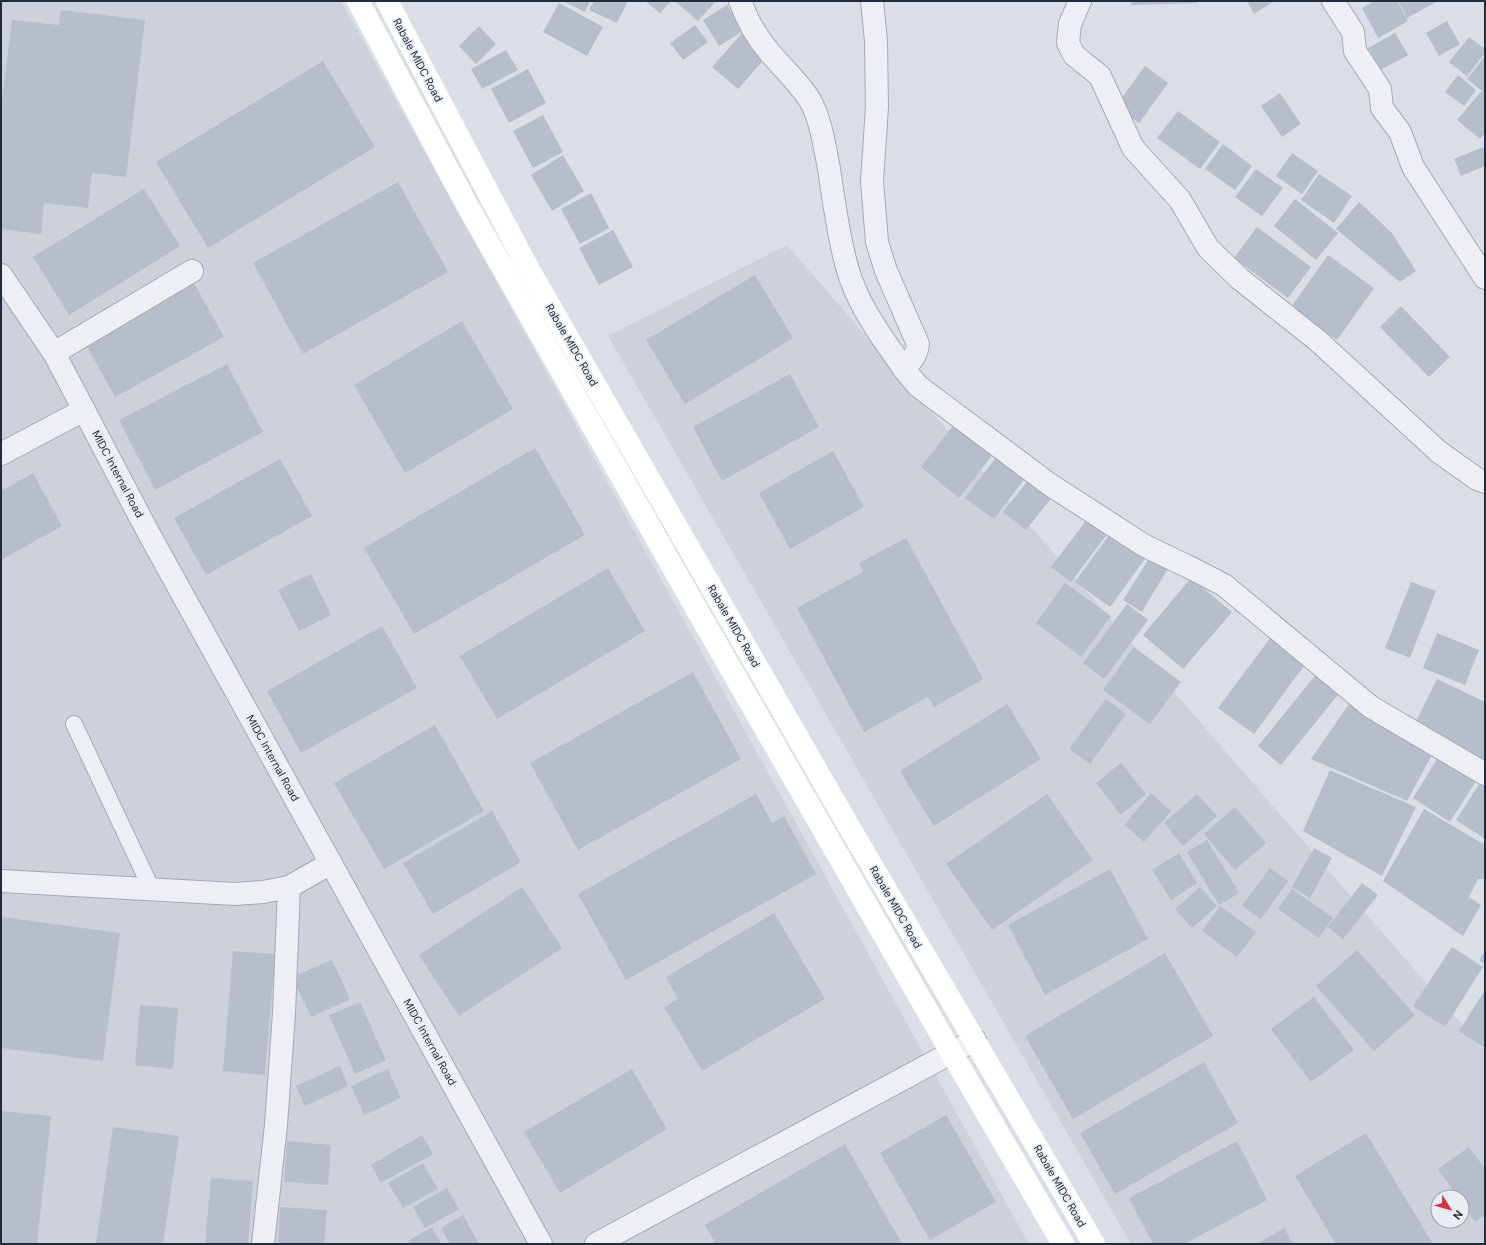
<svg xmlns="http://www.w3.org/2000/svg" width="1486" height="1245" font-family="'DM Sans',sans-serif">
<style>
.built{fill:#ccd1dc;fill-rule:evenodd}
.building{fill:#b7bdca}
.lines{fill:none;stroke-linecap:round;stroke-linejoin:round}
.service-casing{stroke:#a3a9b4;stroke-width:18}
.minor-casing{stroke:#a3a9b4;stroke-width:24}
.service{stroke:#edeff5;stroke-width:16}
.minor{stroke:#edeff5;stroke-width:22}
.secondary{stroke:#fff;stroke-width:22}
.labels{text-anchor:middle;stroke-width:3.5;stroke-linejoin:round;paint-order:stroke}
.street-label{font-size:11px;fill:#232c3d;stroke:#e9edf4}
</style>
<rect width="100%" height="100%" fill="#dadfe7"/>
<!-- built -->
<g class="built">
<path d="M1 1H341L1029 1244H1Z"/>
<path d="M787 245 1485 1051V1244H1131L608 336ZM1438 1197H1462V1221H1438Z"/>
</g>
<!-- building -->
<g class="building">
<path d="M563 1H590L585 12Z"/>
<path d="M594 1H628L617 23 589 10Z"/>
<path d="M645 1H671L660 13Z"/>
<path d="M675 1H716L698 21Z"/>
<path d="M1131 1H1197V3L1131 5Z"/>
<path d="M1247 1H1275L1254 14Z"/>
<path d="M1375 1H1397L1408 21 1378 38 1362 8Z"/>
<path d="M1398 1H1438L1407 18Z"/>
<path d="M559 3 603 27 587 56 543 32Z"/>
<path d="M727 5 743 31 719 46 703 20Z"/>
<path d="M61 10 145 20 126 177 92 173 88 208 44 203 41 234 1 229V108L12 20 59 25Z"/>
<path d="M1447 21 1460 44 1439 56 1426 33Z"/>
<path d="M695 25 708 42 683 60 670 43Z"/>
<path d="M479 26 496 44 476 64 459 46Z"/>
<path d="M742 33 768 55 738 89 712 67Z"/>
<path d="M1395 33 1408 55 1381 70 1368 48Z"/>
<path d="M1469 37 1485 49V53L1467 76 1449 62Z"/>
<path d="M506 50 518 70 482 89 471 69Z"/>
<path d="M1485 56V86L1482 91 1467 79Z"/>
<path d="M323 61 375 147 208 248 156 162Z"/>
<path d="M1145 66 1168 83 1139 123 1116 106Z"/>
<path d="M528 69 546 103 509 123 491 89Z"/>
<path d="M1458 75 1476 90 1464 106 1445 92Z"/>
<path d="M1485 87V133L1480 139 1457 120Z"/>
<path d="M1280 93 1301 124 1282 137 1261 106Z"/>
<path d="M1178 111 1220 142 1200 169 1157 138Z"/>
<path d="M543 115 563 152 533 168 513 131Z"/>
<path d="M1223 144 1252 166 1235 190 1205 169Z"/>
<path d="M1483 147 1485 153V166L1461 176 1454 159Z"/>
<path d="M1292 153 1318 171 1302 194 1276 176Z"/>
<path d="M563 155 584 191 552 211 531 175Z"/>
<path d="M1256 169 1283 188 1262 216 1235 197Z"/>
<path d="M1319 174 1352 196 1334 223 1301 200Z"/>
<path d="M398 182 448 272 303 354 253 263Z"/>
<path d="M144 189 180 246 69 315 33 257Z"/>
<path d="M591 193 609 228 580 244 561 209Z"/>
<path d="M1295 199 1338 233 1316 260 1274 226Z"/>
<path d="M1359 202 1392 233 1416 271 1400 282 1336 229Z"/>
<path d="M1257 227 1311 267 1288 298 1234 258Z"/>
<path d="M613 230 633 267 599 285 579 248Z"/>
<path d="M1328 255 1374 288 1337 340 1291 307Z"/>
<path d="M755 275 793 338 685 404 646 340Z"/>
<path d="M194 283 224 337 115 397 85 343Z"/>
<path d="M1401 306 1450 357 1429 377 1380 327Z"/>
<path d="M462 321 513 409 405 473 354 385Z"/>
<path d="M227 364 263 432 155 490 119 420Z"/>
<path d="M790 374 819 427 722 481 693 427Z"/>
<path d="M958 419 997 449 959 498 921 467Z"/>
<path d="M535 448 585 535 414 634 364 548Z"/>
<path d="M833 451 864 507 790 549 759 493Z"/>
<path d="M998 455 1026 477 994 519 965 498Z"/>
<path d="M280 459 312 516 206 575 174 518Z"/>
<path d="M33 473 62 526 1 560V491Z"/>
<path d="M1029 479 1052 497 1026 530 1003 512Z"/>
<path d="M1088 518 1108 533 1071 582 1051 567Z"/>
<path d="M1112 531 1147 556 1110 607 1075 582Z"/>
<path d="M906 538 983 679 934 707 928 697 864 732 797 608 863 572 859 563Z"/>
<path d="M1152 554 1170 565 1142 612 1123 600Z"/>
<path d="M608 568 645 631 497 719 460 656Z"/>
<path d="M311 574 331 615 299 631 278 590Z"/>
<path d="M1191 578 1232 612 1183 669 1143 635Z"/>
<path d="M1411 582 1436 591 1410 658 1385 648Z"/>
<path d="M1065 583 1111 616 1081 657 1036 623Z"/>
<path d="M1127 604 1148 620 1104 679 1083 663Z"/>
<path d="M382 626 417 688 301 753 267 691Z"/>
<path d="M1437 633 1479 650 1465 685 1423 668Z"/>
<path d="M1271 637 1306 663 1254 734 1218 708Z"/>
<path d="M1134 647 1181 682 1150 724 1103 690Z"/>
<path d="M693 672 741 759 578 850 530 763Z"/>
<path d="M1318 672 1341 691 1281 765 1258 746Z"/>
<path d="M1437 679 1485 702V761L1414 726Z"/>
<path d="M1106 699 1126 714 1090 764 1069 749Z"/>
<path d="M1007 704 1041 759 934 826 900 771Z"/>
<path d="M1349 704 1434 751 1407 801 1311 759Z"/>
<path d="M435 725 484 811 384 869 334 783Z"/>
<path d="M1440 754 1478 778 1450 822 1413 798Z"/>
<path d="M1121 763 1146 794 1121 815 1096 783Z"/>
<path d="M1330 770 1416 807 1382 876 1303 831Z"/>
<path d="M1485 775V839L1456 820Z"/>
<path d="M1151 793 1171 811 1144 842 1124 825Z"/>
<path d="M756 794 772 823 784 816 816 874 626 980 578 894Z"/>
<path d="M1047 794 1093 860 992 930 946 864Z"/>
<path d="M1197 794 1217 816 1183 846 1164 823Z"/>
<path d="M1235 807 1266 843 1235 870 1204 834Z"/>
<path d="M1424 809 1485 845V879H1478L1469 897 1481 905 1463 936 1383 881Z"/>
<path d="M492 811 521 862 433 914 403 863Z"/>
<path d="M1207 840 1239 893 1219 905 1187 852Z"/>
<path d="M1314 848 1332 858 1310 898 1292 887Z"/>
<path d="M1179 853 1197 883 1171 900 1152 870Z"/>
<path d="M1270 868 1288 881 1261 919 1242 906Z"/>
<path d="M1110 869 1148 939 1045 995 1008 925Z"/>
<path d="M1362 883 1378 895 1343 939 1328 927Z"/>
<path d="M522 887 562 948 459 1016 419 955Z"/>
<path d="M1200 887 1217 906 1192 928 1175 909Z"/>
<path d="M1292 889 1333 918 1319 938 1278 909Z"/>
<path d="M1220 906 1256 932 1237 957 1202 931Z"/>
<path d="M774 913 825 999 702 1071 664 1007 678 999 666 977Z"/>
<path d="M1 917 120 933 103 1061 1 1048Z"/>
<path d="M1452 947 1483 967 1445 1027 1413 1006Z"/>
<path d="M1357 950 1415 1015 1374 1051 1316 986Z"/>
<path d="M233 951 275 954 265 1075 223 1071Z"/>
<path d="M1485 951V964L1479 960Z"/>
<path d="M1165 953 1213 1036 1073 1119 1025 1036Z"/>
<path d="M332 960 350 999 311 1017 292 977Z"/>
<path d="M1485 990V1048L1459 1031Z"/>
<path d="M1314 997 1354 1050 1311 1082 1271 1029Z"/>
<path d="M360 1002 386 1060 355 1074 329 1015Z"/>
<path d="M140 1005 178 1008 173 1069 135 1065Z"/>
<path d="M1204 1062 1238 1123 1115 1194 1080 1133Z"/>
<path d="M340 1066 348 1086 305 1106 296 1086Z"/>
<path d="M388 1069 401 1098 364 1115 351 1086Z"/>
<path d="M632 1069 667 1129 560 1193 524 1132Z"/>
<path d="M1 1111 51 1116 37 1244H1Z"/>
<path d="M946 1115 996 1202 930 1240 880 1153Z"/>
<path d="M113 1127 179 1136 163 1244H96Z"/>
<path d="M1366 1133 1433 1244H1336L1295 1176Z"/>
<path d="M422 1135 433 1154 381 1183 371 1165Z"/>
<path d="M287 1141 331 1145 328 1185 284 1182Z"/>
<path d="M1237 1141 1267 1200 1184 1244H1153L1129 1198Z"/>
<path d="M845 1144 902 1244H716L705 1225Z"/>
<path d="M1469 1147 1485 1169V1215L1475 1222 1462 1203V1197H1458L1438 1169Z"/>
<path d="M423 1163 438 1189 403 1208 388 1183Z"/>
<path d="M211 1178 253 1181 248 1244H205Z"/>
<path d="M447 1188 459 1209 425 1228 413 1207Z"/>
<path d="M280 1207 327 1210 324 1244H278Z"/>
<path d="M463 1215 479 1244H450L441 1228Z"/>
<path d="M432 1227 441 1244H410L408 1241Z"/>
<path d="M1284 1228 1293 1244H1257Z"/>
</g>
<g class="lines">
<defs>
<path id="service" d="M74 724 152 890"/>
<g id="minor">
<path d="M740 1C747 20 757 38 770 53 782 67 802 86 811 102 821 121 825 148 829 169 834 201 838 235 847 267 857 305 882 337 904 369"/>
<path d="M872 1 876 41 877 107 872 181 877 242 886 271 918 344C917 355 911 361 904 369L918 386 1049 484 1145 546 1189 567 1224 585 1371 707 1485 774"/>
<path d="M1080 1 1070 24 1068 43 1074 55 1100 76 1133 148 1180 200 1208 248 1240 279 1317 340 1439 452 1477 479 1485 482"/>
<path d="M1333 1 1353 32 1355 51 1380 89 1382 108 1400 132 1413 167 1485 278"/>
<path d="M1 275 54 353 148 532 541 1244"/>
<path d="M54 353 192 271"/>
<path d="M1 454 84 410"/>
<path d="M1 881 235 894 263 892 289 887 331 863"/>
<path d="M263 1244 276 1125 284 1013 289 887"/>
<path d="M596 1244 975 1040"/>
</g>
</defs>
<!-- service casing -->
<use href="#service" class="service-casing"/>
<!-- minor casing -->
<use href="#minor" class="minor-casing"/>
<!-- service -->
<use href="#service" class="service"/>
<!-- minor -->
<use href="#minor" class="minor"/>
<!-- secondary -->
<g class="secondary">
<path d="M358 1 467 205 701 617 951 1052 1063 1244"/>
<path d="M387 1 528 268 851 830 1094 1244"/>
</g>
</g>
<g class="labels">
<!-- street labels -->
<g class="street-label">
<text transform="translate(418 60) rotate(62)" y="4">Rabale MIDC Road</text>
<text transform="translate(572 345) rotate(60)" y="4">Rabale MIDC Road</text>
<text transform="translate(118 474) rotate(62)" y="4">MIDC Internal Road</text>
<text transform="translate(734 626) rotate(60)" y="4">Rabale MIDC Road</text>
<text transform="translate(273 758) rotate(61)" y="4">MIDC Internal Road</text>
<text transform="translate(896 907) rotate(60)" y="4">Rabale MIDC Road</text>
<text transform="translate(430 1042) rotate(61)" y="4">MIDC Internal Road</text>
<text transform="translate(1060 1186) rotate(60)" y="4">Rabale MIDC Road</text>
</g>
</g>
<!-- border -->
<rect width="1486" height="1245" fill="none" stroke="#232c3d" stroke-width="4"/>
<!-- north arrow -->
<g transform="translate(1450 1209) rotate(127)"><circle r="19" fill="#e9edf4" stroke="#9aa0ab"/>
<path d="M0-3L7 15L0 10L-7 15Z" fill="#da3143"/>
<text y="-6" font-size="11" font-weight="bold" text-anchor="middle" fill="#232c3d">N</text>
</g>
</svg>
